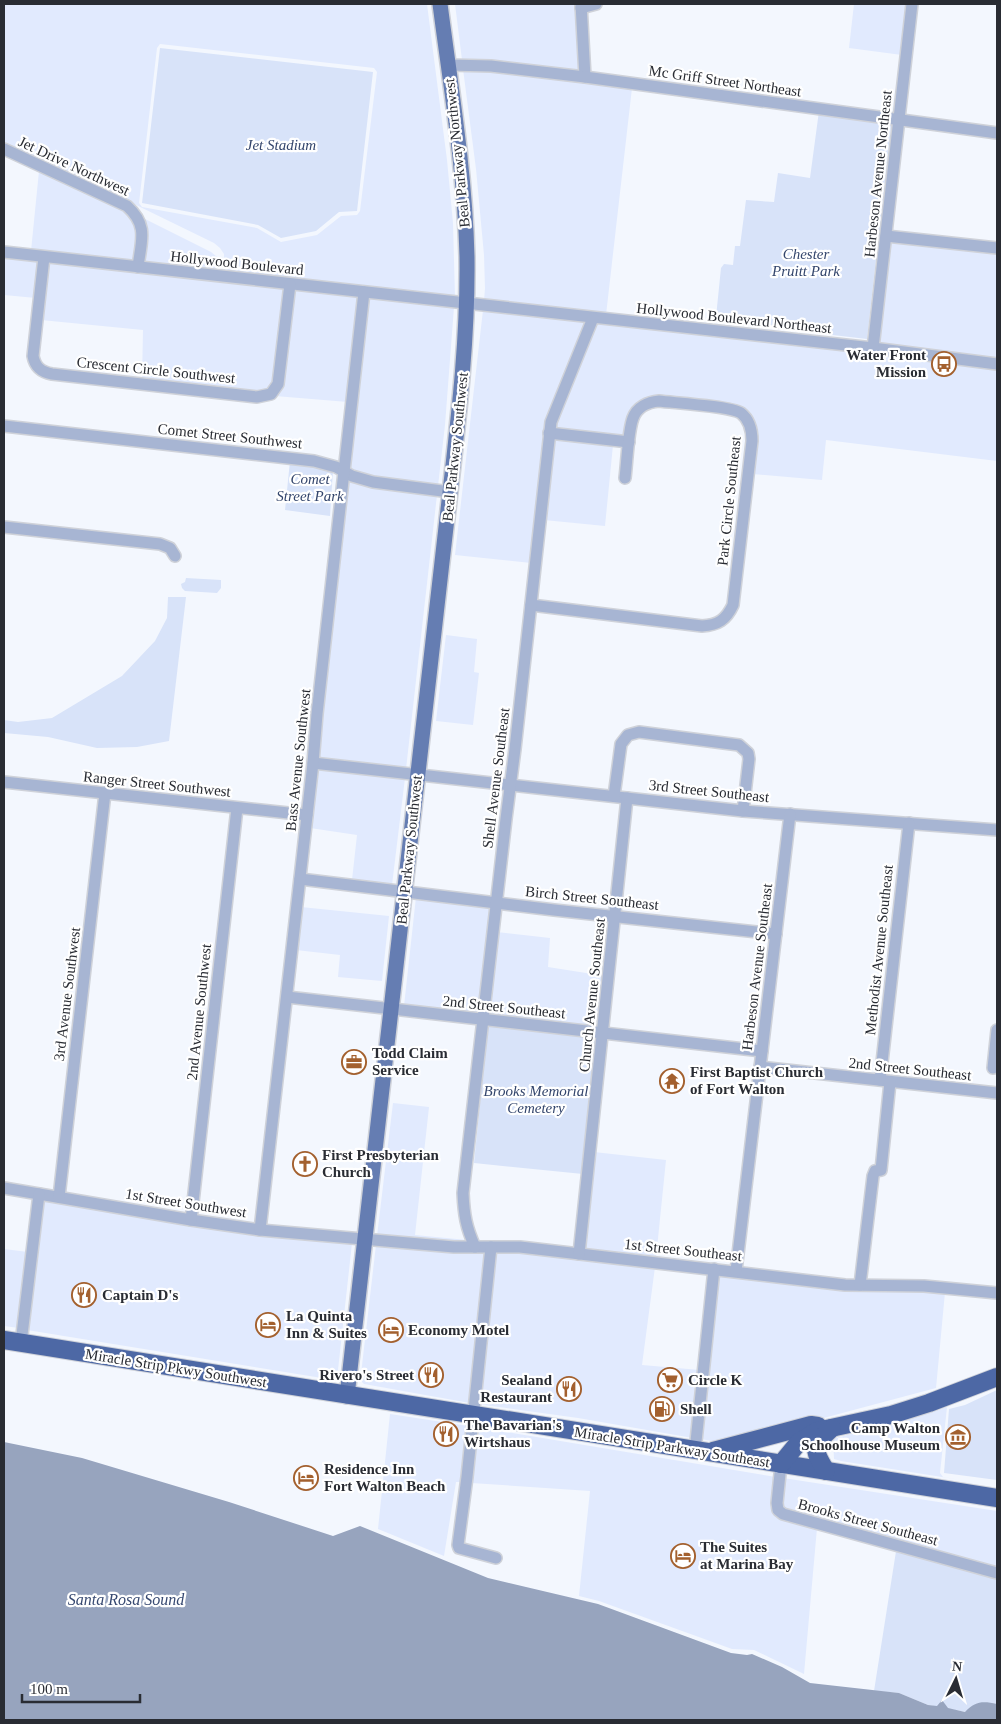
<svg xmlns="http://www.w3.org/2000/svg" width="1001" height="1724" font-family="'Times New Roman',serif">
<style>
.built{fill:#e1eafe;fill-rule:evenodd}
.green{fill:#d8e3f9}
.water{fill:#97a4be}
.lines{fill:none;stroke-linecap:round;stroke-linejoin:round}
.minor-casing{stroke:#cfd2d9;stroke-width:14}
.major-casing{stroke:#cfd2d9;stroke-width:18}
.highway-casing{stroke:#cfd2d9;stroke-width:20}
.minor{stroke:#a7b5d3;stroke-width:11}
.major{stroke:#657db2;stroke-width:15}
.highway{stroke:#4d68a5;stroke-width:18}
.labels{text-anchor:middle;stroke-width:4.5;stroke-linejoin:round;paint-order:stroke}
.street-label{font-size:15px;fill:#292c33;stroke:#fff}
.park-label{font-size:15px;font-style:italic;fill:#33456c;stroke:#fff}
.poi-label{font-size:15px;font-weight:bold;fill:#292c33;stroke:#fff;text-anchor:start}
.water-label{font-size:16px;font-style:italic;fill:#374971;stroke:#fff}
</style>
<rect width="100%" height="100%" fill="#f3f7fe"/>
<!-- built -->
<g class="built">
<path d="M4 4H427L447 160 453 223 455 298 224 272V254L220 248 214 243 132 203 4 144ZM160 44 374 68 377 72 360 211 357 215 341 216 317 235 281 242 257 228 142 207 139 203 157 48Z"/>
<path d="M455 4H577L581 72 491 61 462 60Z"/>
<path d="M854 4H908L902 55 849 48Z"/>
<path d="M463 69 632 88 606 315 484 301 485 288 484 255 476 169Z"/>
<path d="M39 171 129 211 211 252 217 257V271L31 251Z"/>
<path d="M889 241 997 253V360L877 344Z"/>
<path d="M4 257 40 261 36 298 4 295Z"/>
<path d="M47 262 285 288 274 383 269 390 257 392 142 379 143 330 41 320Z"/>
<path d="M293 289 360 296 348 402 275 396Z"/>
<path d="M368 297 454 307 445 425 438 486 374 477 348 469Z"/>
<path d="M483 310 587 322 554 400 531 563 455 555Z"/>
<path d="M595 323 872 353 997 369V461L826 440 822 480 752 474 750 417 652 397 626 437 554 429Z"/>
<path d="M553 438 613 445 605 526 544 520Z"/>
<path d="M347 479 437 495 406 769 318 759Z"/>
<path d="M446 635 477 639 474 672 479 673 473 725 436 721Z"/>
<path d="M317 768 405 778 392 885 352 880 357 835 310 828Z"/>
<path d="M416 897 492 907 480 1015 404 1006Z"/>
<path d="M301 907 389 916 382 981 338 977 340 955 296 950Z"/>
<path d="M497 932 550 938 548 967 605 976 600 1028 488 1016Z"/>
<path d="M393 1103 429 1107 415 1235 467 1240 468 1242 377 1236Z"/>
<path d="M594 1152 666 1160 656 1258 584 1250Z"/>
<path d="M43 1199 352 1243 338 1370 335 1376 329 1379 322 1378 27 1330Z"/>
<path d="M376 1245 472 1251 473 1253 487 1251 470 1403 364 1384 362 1382 361 1374Z"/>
<path d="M4 1249 28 1252 19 1328 4 1326Z"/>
<path d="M495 1251 520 1252 655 1267 642 1365 700 1370 693 1438 578 1418 478 1404Z"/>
<path d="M718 1274 945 1292 936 1388 816 1420 717 1442 701 1439Z"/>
<path d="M947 1407 940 1473 943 1477 961 1480 841 1461 834 1459 833 1439Z"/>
<path d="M390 1414 468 1426 463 1482H456L444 1556 378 1529Z"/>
<path d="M476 1427 776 1477 773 1502 817 1528 804 1674 754 1650 732 1649 599 1601 579 1596 590 1491 471 1483Z"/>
<path d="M783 1478 997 1511V1568L785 1510 781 1503Z"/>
</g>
<!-- green -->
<g class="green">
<path d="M160 48 373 72 357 211 339 212 316 231 281 238 258 225 142 203Z"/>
<path d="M819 111 884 120 891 126 867 339 721 322 716 317 721 268 724 264 733 265 735 246H740L746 200 774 202 778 173 810 178Z"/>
<path d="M290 461 333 470 330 516 285 510Z"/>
<path d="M186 578 221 580V588L217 593 185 591 182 588 181 584 185 582Z"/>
<path d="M168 597H186L169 741 137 747 97 748 48 737 4 733V720L18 722 52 718 122 676 155 641 167 618Z"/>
<path d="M488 1025 597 1036 583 1174 474 1163Z"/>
<path d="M997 1390V1480L944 1473 949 1409 965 1405Z"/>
<path d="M897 1545 997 1573V1704C984 1702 975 1701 966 1712L928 1705 899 1693 874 1691Z"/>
</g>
<!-- water -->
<path class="water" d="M4 1442 82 1458 229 1502 333 1536 360 1526 488 1578 598 1604 731 1653 747 1655 752 1654 782 1667 810 1683 899 1693 928 1705 937 1706 942 1700 948 1708 965 1712C975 1701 983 1701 997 1704V1720H4Z"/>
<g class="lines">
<defs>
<g id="minor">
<path d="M581 4 585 77"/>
<path d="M581 8 596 4"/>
<path d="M448 65 491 66 585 77 997 133"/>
<path d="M4 149 127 206C149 226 141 241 138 267"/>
<path d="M886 236 997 248"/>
<path d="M4 252 873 348 997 364"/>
<path d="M44 257 33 356C35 367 41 372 52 374L257 397 271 394 278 384 290 284"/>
<path d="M873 348 912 4"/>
<path d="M4 426 314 461 336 467 352 476 373 482 450 492"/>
<path d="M549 433 629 442"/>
<path d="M4 527 160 544 170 548 175 556"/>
<path d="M531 605 702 626C718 625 726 620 733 605L752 441C752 430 750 420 741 413 729 406 675 403 659 401 648 402 637 407 633 418 628 431 627 462 625 478"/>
<path d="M313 763 743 811 997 830"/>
<path d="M4 782 307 815"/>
<path d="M614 796 621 744 628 735 639 732 739 745 748 753 749 759 743 811"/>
<path d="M300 879 554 910 776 934"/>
<path d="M287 997 762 1051"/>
<path d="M760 1067 997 1093"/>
<path d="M993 1068 997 1030"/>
<path d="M880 1080 909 823"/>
<path d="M4 1188 191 1220 260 1230 454 1247H520L845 1285 924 1286 997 1293"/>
<path d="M59 1197 105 793"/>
<path d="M191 1220 237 808"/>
<path d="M260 1230 313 763 317 714 364 292"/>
<path d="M475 1247C466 1227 464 1215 463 1193L506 819 515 749 551 422 593 318"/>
<path d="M491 1247 467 1477 458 1545 459 1548 496 1558"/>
<path d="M579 1254 627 798"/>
<path d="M736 1271 790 814"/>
<path d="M860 1285 873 1176 875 1171 881 1170 890 1082"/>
<path d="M21 1343 39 1194"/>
<path d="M695 1451 714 1269"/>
<path d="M781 1464 777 1503 778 1510 783 1514 997 1573"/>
</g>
<path id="major" d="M347 1396 450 492C459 413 468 336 467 257 465 172 451 88 440 4"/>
<g id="highway">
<path d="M4 1340 997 1498"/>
<path d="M713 1451 811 1425 818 1426"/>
<path d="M781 1464 799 1442 817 1431 891 1415 929 1403 997 1377"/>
<path d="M826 1471C812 1448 812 1446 832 1428"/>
</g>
</defs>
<!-- minor casing -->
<use href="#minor" class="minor-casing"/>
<!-- major casing -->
<use href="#major" class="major-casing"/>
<!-- highway casing -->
<use href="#highway" class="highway-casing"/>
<!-- minor -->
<use href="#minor" class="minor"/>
<!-- major -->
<use href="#major" class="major"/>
<!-- highway -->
<use href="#highway" class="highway"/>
</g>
<!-- icons -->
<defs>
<symbol id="bus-ring" viewBox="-11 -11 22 22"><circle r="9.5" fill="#fff" stroke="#a3602e" stroke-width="1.5"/><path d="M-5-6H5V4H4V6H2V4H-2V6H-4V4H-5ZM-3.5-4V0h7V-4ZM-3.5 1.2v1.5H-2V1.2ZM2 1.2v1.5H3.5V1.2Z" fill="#a3602e"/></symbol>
<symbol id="office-ring" viewBox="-11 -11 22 22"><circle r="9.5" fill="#fff" stroke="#a3602e" stroke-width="1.5"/><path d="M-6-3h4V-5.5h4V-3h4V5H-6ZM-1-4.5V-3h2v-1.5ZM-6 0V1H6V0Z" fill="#a3602e"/></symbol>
<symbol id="temple-ring" viewBox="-11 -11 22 22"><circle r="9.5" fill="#fff" stroke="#a3602e" stroke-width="1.5"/><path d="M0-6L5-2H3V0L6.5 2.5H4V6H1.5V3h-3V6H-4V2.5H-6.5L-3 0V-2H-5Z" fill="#a3602e"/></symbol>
<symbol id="church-ring" viewBox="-11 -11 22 22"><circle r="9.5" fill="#fff" stroke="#a3602e" stroke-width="1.5"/><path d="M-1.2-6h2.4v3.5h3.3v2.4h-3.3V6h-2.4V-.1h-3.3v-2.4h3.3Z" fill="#a3602e"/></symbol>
<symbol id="restaurant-ring" viewBox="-11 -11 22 22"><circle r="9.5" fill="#fff" stroke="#a3602e" stroke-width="1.5"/><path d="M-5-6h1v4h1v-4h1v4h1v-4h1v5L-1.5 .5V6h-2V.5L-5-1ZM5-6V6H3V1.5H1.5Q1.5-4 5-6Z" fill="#a3602e"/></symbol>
<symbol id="hotel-ring" viewBox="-11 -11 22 22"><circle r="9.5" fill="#fff" stroke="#a3602e" stroke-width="1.5"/><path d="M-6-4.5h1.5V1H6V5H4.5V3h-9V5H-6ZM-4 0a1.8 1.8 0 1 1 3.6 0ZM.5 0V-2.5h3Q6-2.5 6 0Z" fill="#a3602e"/></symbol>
<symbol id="supermarket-ring" viewBox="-11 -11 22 22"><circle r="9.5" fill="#fff" stroke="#a3602e" stroke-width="1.5"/><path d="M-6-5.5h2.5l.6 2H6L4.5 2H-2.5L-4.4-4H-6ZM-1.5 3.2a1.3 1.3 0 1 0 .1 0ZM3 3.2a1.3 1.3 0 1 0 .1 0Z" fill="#a3602e"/></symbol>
<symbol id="fuel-ring" viewBox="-11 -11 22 22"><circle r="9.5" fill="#fff" stroke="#a3602e" stroke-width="1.5"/><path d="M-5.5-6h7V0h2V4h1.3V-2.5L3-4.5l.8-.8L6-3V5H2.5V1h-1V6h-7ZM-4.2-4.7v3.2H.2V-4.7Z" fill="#a3602e"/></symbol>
<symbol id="museum-ring" viewBox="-11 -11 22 22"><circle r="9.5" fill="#fff" stroke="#a3602e" stroke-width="1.5"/><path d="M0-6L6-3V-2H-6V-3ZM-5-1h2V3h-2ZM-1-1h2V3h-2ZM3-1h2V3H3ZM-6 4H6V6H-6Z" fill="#a3602e"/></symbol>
</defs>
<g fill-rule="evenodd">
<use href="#bus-ring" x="930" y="350" width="28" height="28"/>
<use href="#office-ring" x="340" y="1048" width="28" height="28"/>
<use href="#temple-ring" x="658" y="1067" width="28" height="28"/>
<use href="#church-ring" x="291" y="1150" width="28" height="28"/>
<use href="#restaurant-ring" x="70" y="1281" width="28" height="28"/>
<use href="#hotel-ring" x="254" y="1311" width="28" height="28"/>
<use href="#hotel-ring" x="377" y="1316" width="28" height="28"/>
<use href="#restaurant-ring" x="417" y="1361" width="28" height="28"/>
<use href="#supermarket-ring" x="656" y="1366" width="28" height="28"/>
<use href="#restaurant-ring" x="555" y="1375" width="28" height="28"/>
<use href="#fuel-ring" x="648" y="1395" width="28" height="28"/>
<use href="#restaurant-ring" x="432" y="1420" width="28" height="28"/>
<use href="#museum-ring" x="944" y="1423" width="28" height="28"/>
<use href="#hotel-ring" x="292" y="1464" width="28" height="28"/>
<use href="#hotel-ring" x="669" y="1542" width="28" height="28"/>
</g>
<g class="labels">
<!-- street labels -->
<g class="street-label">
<text transform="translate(725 81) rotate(8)" y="5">Mc Griff Street Northeast</text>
<text transform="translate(457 153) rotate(-96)" y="5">Beal Parkway Northwest</text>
<text transform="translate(74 166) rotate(25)" y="5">Jet Drive Northwest</text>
<text transform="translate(878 174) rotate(-84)" y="5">Harbeson Avenue Northeast</text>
<text transform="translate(237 263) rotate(6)" y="5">Hollywood Boulevard</text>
<text transform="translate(734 318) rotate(6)" y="5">Hollywood Boulevard Northeast</text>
<text transform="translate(156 370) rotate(6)" y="5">Crescent Circle Southwest</text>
<text transform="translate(230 436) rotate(6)" y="5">Comet Street Southwest</text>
<text transform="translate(455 447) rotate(-84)" y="5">Beal Parkway Southwest</text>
<text transform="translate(729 501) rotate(-84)" y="5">Park Circle Southeast</text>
<text transform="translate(298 760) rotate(-84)" y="5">Bass Avenue Southwest</text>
<text transform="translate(496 778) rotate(-83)" y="5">Shell Avenue Southeast</text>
<text transform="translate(157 784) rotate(6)" y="5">Ranger Street Southwest</text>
<text transform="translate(709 791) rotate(6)" y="5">3rd Street Southeast</text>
<text transform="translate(409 850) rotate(-84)" y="5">Beal Parkway Southwest</text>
<text transform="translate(592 898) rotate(6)" y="5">Birch Street Southeast</text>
<text transform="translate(879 950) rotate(-84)" y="5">Methodist Avenue Southeast</text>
<text transform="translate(757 967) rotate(-83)" y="5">Harbeson Avenue Southeast</text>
<text transform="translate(67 994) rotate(-83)" y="5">3rd Avenue Southwest</text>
<text transform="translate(592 995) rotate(-84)" y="5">Church Avenue Southeast</text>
<text transform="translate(504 1007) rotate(6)" y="5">2nd Street Southeast</text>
<text transform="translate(199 1012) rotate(-84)" y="5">2nd Avenue Southwest</text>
<text transform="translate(910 1069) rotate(6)" y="5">2nd Street Southeast</text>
<text transform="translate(186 1203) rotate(9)" y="5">1st Street Southwest</text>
<text transform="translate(683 1250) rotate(6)" y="5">1st Street Southeast</text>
<text transform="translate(176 1368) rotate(9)" y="5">Miracle Strip Pkwy Southwest</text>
<text transform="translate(672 1447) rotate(9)" y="5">Miracle Strip Parkway Southeast</text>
<text transform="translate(868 1522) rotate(15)" y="5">Brooks Street Southeast</text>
</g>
<!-- park labels -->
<g class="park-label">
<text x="281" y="150">Jet Stadium</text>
<text x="806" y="259">Chester<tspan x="806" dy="17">Pruitt Park</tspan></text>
<text x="310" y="484">Comet<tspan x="310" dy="17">Street Park</tspan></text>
<text x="536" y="1096">Brooks Memorial<tspan x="536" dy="17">Cemetery</tspan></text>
</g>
<!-- poi labels -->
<g class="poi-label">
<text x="926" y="360" text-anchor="end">Water Front<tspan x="926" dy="17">Mission</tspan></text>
<text x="372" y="1058">Todd Claim<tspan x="372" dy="17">Service</tspan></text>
<text x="690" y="1077">First Baptist Church<tspan x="690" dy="17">of Fort Walton</tspan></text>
<text x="322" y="1160">First Presbyterian<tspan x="322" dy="17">Church</tspan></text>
<text x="102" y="1300">Captain D's</text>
<text x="286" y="1321">La Quinta<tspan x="286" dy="17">Inn &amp; Suites</tspan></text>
<text x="408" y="1335">Economy Motel</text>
<text x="414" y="1380" text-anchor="end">Rivero's Street</text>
<text x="552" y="1385" text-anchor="end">Sealand<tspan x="552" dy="17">Restaurant</tspan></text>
<text x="688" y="1385">Circle K</text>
<text x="680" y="1414">Shell</text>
<text x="464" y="1430">The Bavarian's<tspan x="464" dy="17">Wirtshaus</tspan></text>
<text x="940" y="1433" text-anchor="end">Camp Walton<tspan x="940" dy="17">Schoolhouse Museum</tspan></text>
<text x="324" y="1474">Residence Inn<tspan x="324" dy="17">Fort Walton Beach</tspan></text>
<text x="700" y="1552">The Suites<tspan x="700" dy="17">at Marina Bay</tspan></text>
</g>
<!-- water labels -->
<g class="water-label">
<text x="126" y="1605">Santa Rosa Sound</text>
</g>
</g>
<!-- border -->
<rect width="1001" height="1724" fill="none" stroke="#292c33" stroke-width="10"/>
<!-- north arrow -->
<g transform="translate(956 1679) rotate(5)" stroke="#ffffff" stroke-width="4" paint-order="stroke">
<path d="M0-4L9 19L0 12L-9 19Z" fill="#292c33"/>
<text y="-8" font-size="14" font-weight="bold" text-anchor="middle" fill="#292c33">N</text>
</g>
<!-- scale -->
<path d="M22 1694v8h118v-8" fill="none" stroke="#292c33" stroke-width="2.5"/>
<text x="30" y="1694" font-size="15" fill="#292c33" stroke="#ffffff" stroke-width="4" paint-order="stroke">100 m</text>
</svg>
